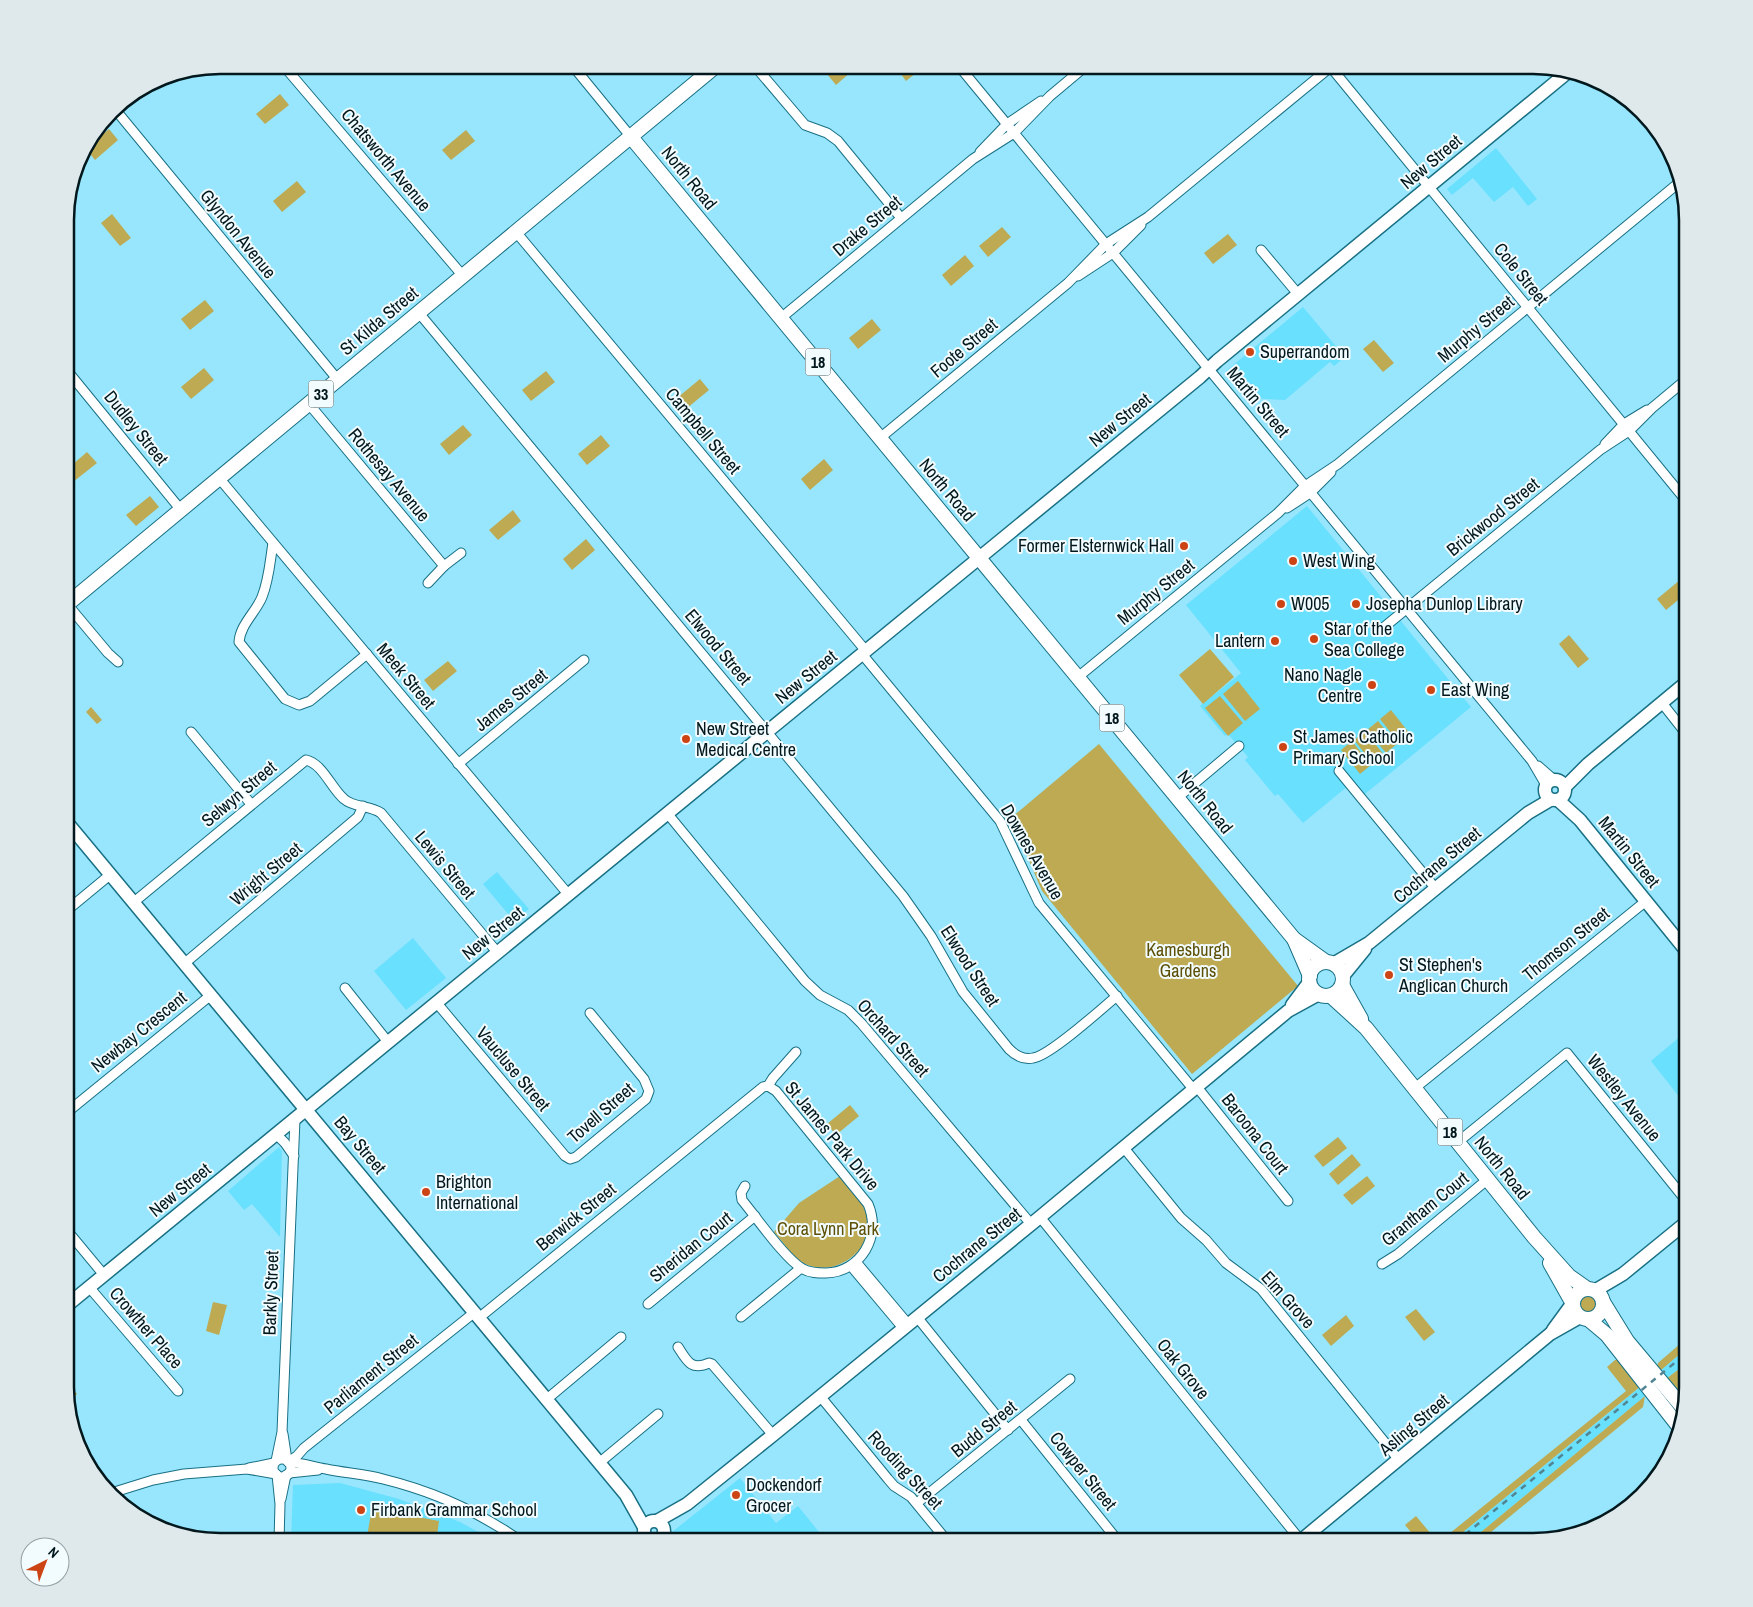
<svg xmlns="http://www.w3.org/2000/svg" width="1753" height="1607" font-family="'Archivo Narrow',sans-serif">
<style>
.built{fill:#69e0fe}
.green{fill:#bdaa53}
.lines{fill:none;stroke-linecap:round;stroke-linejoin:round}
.street-casing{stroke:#187084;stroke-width:11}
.secondary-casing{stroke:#187084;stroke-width:15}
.primary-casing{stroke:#187084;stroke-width:16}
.street{stroke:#fff;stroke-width:9}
.secondary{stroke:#fff;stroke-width:12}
.primary{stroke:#fff;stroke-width:14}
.rail{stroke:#518593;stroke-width:2.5;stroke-dasharray:6 6;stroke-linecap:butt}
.poi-dot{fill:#cc4414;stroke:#f2fbfe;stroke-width:2}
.labels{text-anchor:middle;stroke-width:4;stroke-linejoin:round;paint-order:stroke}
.shield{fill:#f2fbfe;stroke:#4a5c60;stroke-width:1}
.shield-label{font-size:16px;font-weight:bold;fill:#02181d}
.street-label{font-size:18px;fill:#02181d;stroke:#f2fbfe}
.poi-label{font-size:18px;fill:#02181d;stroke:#f2fbfe;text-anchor:start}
.park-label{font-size:18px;fill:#5d4f05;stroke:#f2fbfe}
.rim{fill:none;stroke:#02181d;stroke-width:2.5}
</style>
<rect width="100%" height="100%" fill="#97e6fd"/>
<!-- built -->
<g class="built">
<path d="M1496 148 1537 199 1528 206 1513 187 1494 202 1473 178 1452 195 1447 189Z"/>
<path d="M1303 307 1345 357 1334 366 1330 362 1285 400 1250 398 1226 371Z"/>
<path d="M1307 506 1471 707 1365 794 1354 781 1303 823 1278 794 1275 796 1245 760 1248 757 1228 734 1225 736 1200 706 1241 673 1186 605Z"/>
<path d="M497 872 529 909 514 921 483 884Z"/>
<path d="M413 938 446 978 406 1010 374 971Z"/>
<path d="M1688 1030V1108L1651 1061Z"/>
<path d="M279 1147 282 1151 280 1237 252 1204 244 1210 228 1191Z"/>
<path d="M1688 1347V1362L1666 1379 1660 1371Z"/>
<path d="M1639 1388 1645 1396 1469 1542H1451Z"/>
<path d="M740 1478 776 1523 798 1506 827 1542H680L672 1532Z"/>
<path d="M340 1483 399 1499 460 1522 497 1542H291L293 1485Z"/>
</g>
<!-- green -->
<g class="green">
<path d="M838 65H859L836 85 827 74Z"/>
<path d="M903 65H926L906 81 898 70Z"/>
<path d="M280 94 289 105 265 124 256 114Z"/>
<path d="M109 129 118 140 95 160 86 149Z"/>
<path d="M466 130 475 141 451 160 442 150Z"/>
<path d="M297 181 306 192 282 212 273 201Z"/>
<path d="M112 214 131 238 120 246 101 223Z"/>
<path d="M1002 227 1011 237 988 257 979 246Z"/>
<path d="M1228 234 1237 245 1213 264 1204 253Z"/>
<path d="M965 255 974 266 951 286 942 275Z"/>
<path d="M205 300 214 311 190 330 181 319Z"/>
<path d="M872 319 881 330 858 349 849 338Z"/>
<path d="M1374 340 1394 363 1383 372 1363 349Z"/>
<path d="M204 368 214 380 191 399 181 387Z"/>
<path d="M546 371 555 382 531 401 522 390Z"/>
<path d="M700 379 709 390 686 409 677 398Z"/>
<path d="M463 425 472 435 449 455 440 444Z"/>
<path d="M601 435 610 446 587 465 578 454Z"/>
<path d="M87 452 97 463 73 482 65 473V471Z"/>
<path d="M824 459 833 470 810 490 801 479Z"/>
<path d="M150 496 159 507 136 526 126 515Z"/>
<path d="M513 510 521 521 498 540 489 530Z"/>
<path d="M586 539 595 550 572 570 563 559Z"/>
<path d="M1680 580 1688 589V592L1666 610 1657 599Z"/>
<path d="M1569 635 1589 659 1578 668 1559 644Z"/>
<path d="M1210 649 1234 677 1203 704 1179 675Z"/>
<path d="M448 661 457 671 433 691 424 680Z"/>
<path d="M1238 681 1260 709 1245 721 1223 694Z"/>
<path d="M1220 696 1243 723 1228 736 1205 708Z"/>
<path d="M91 707 102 720 97 724 86 712Z"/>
<path d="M1391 710 1410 734 1399 743 1380 719Z"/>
<path d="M1378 721 1397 744 1386 753 1367 730Z"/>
<path d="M1365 731 1384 755 1373 764 1354 740Z"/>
<path d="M1352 741 1371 765 1360 774 1341 750Z"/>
<path d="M1099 744 1298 986 1192 1074 1042 891 1011 818Z"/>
<path d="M850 1105 859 1116 836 1135 827 1124Z"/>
<path d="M1338 1137 1347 1148 1323 1167 1314 1156Z"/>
<path d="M1352 1154 1361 1165 1338 1185 1329 1174Z"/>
<path d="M840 1176C850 1189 864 1201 867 1218 874 1252 833 1279 803 1263 792 1256 783 1242 774 1232L799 1203Z"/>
<path d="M1367 1176 1375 1186 1352 1205 1343 1195Z"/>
<circle cx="1588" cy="1304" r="9"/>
<path d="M213 1302 227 1305 219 1335 206 1331Z"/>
<path d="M1416 1309 1435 1332 1424 1341 1405 1317Z"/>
<path d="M1346 1315 1354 1326 1331 1346 1322 1335Z"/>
<path d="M1688 1337V1347L1660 1371 1657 1366 1658 1363Z"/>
<path d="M1615 1360H1621L1641 1386 1451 1542H1439L1626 1391 1607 1367Z"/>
<path d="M1688 1362V1373L1682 1378 1688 1386 1686 1396 1666 1379Z"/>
<path d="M68 1383 77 1394 67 1403 65 1386Z"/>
<path d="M1645 1396 1643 1407 1479 1542H1469Z"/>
<path d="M372 1508 439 1521 436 1542H366Z"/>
<path d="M1416 1516 1436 1540 1433 1542H1419L1405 1525Z"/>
</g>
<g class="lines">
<defs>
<g id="street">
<path d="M283 65 463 276"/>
<path d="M572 65 631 137"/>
<path d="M754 65 805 125 827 133 838 141 901 218"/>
<path d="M958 65 1532 761 1546 785"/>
<path d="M1329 65 1688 503"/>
<path d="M114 108 338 380"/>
<path d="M980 152 1007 124 1041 101"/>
<path d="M516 232 866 651"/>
<path d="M1261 250 1298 294"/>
<path d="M1078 276 1113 253 1141 225"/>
<path d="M419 313 903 896 931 936 963 992 1009 1049C1016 1056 1024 1060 1033 1058 1050 1056 1101 1009 1117 996"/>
<path d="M781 318 973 159 1014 133 1050 96 1087 65"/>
<path d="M65 368 181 510"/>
<path d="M309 404 444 566"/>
<path d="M880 438 1068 283 1106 244 1148 217 1333 65"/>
<path d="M1605 444 1624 424 1647 410"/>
<path d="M219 478 568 894"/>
<path d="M1287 508 1310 493 1331 472"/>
<path d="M273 543C270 561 269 580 262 597 256 612 240 625 239 642L285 699 299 705 310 701 367 654"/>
<path d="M428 583 444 566 461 553"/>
<path d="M67 604 108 653 118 662"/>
<path d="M1383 628 1600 450 1629 431 1652 408 1688 378"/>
<path d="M862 654 1000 821 1039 903 1194 1090"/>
<path d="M1078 677 1278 513 1305 486 1338 464 1681 181"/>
<path d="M1662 703 1688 736"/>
<path d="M191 732 251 804"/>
<path d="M458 764 584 660"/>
<path d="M1538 766 1554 780"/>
<path d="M1339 771 1436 889"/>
<path d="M1177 798 1239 746"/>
<path d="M667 813 805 981 820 995 848 1010 861 1023 1031 1224"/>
<path d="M134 902 306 760C323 764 331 788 344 799 354 808 370 805 381 813L497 952"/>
<path d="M65 912 111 874"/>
<path d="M185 963 358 817 363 806"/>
<path d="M345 988 388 1042"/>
<path d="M436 1002 565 1156 570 1159 576 1157 646 1099 649 1091 644 1079 590 1013"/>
<path d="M768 1086 773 1078 796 1052"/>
<path d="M1197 1087 1288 1201"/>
<path d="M1415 1088 1646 901"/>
<path d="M65 1114 211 995"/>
<path d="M276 1134 285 1143 294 1156"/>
<path d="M1458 1142 1567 1053 1688 1203"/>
<path d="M1124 1148 1181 1218 1206 1240 1226 1263 1261 1289 1399 1460"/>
<path d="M1040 1217 1301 1541"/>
<path d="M65 1228 104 1275"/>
<path d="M856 1262 908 1324"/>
<path d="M1382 1264 1398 1254 1488 1179"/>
<path d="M851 1266 903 1328"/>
<path d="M89 1287 178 1391"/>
<path d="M648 1304 755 1216"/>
<path d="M480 1317 763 1087 768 1086 776 1091 868 1204C882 1236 861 1272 826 1273 818 1273 810 1273 803 1269 786 1260 756 1217 742 1200L741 1193 745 1186"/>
<path d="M741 1317 801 1268"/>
<path d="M917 1317 1008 1430"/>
<path d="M678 1347C687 1361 691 1371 709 1363L712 1364 773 1435"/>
<path d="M820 1396 888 1479 894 1486 911 1497 948 1542"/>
<path d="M547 1399 621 1337"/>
<path d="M1021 1420 1119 1542"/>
<path d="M283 1434 287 1460"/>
<circle cx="282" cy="1468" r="9"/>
<path d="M276 1461 282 1432 295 1119"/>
<path d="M288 1462 297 1456 304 1448 475 1312"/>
<path d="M289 1462C302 1463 314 1467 326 1469 345 1473 364 1474 383 1479 432 1491 481 1513 522 1542"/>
<path d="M599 1463 658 1414"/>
<path d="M249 1468 274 1463"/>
<path d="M289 1473 318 1470"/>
<path d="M277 1475 280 1504 279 1542"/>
<path d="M108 1494 153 1480 184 1474 247 1469 276 1474"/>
<path d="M281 1499 286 1475"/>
<path d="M917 1503 1070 1379"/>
<path d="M1620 1512 1648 1488"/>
</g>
<g id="secondary">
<circle cx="1555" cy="790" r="10"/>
<path d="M1565 787 1588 764 1688 681"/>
<path d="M1558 800 1580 820 1688 953"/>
<path d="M65 820 626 1495 644 1527"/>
<path d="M1333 964 1369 943 1528 813 1550 800"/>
<path d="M1343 976 1365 949"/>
<path d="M1292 1005 1310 981"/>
<path d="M1596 1290 1623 1274 1688 1221"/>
<path d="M65 1307 1200 377 1217 361 1568 72"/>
<path d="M1553 1330 1572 1304"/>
<circle cx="654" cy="1531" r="10"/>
<path d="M657 1521 687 1504 773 1435 1040 1217 1288 1011 1319 994"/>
<path d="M1299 1542 1550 1334 1580 1317"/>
</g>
<g id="primary">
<path d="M631 137 1294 939 1326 962"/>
<path d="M65 606 717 65"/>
<path d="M1294 939 1310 976"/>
<circle cx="1326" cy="979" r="17"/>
<path d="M1342 985 1361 1019"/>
<path d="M1331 996 1366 1028 1534 1237 1569 1276 1586 1288"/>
<path d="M1550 1263 1572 1302"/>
<circle cx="1588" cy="1304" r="15"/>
<path d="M1603 1302 1627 1341 1684 1409"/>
<path d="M1588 1319 1607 1335 1680 1428"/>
</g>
</defs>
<!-- street casing -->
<use href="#street" class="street-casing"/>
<!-- secondary casing -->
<use href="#secondary" class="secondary-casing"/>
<!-- primary casing -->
<use href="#primary" class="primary-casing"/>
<!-- street -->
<use href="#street" class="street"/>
<!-- secondary -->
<use href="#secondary" class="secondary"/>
<!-- primary -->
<use href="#primary" class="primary"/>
<!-- rail -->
<path class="rail" d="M1456 1542 1688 1352"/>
</g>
<!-- markers -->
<g class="poi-dot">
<circle cx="1250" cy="352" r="5"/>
<circle cx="1184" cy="546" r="5"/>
<circle cx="1293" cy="561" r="5"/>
<circle cx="1281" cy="604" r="5"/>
<circle cx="1356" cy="604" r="5"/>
<circle cx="1314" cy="639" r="5"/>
<circle cx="1275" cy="641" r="5"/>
<circle cx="1372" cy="685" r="5"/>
<circle cx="1431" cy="690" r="5"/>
<circle cx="686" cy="739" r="5"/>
<circle cx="1283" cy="747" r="5"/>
<circle cx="1389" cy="975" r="5"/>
<circle cx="426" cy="1192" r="5"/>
<circle cx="736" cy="1495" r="5"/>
<circle cx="361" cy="1510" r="5"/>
</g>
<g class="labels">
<!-- shield labels -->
<g class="shield">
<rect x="805.5" y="348.5" width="25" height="27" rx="4"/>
<rect x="308.5" y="380.5" width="25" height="27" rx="4"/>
<rect x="1099.5" y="704.5" width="25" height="27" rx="4"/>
<rect x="1437.5" y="1118.5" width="25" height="27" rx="4"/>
</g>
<g class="shield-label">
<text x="818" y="368">18</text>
<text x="321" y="400">33</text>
<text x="1112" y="724">18</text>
<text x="1450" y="1138">18</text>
</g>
<!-- street labels -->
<g class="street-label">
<text transform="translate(386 160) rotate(50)" y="6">Chatsworth Avenue</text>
<text transform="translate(1431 162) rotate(-40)" y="6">New Street</text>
<text transform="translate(689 178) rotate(51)" y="6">North Road</text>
<text transform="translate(867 226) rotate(-40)" y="6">Drake Street</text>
<text transform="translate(238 234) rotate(51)" y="6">Glyndon Avenue</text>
<text transform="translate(1521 274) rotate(51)" y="6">Cole Street</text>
<text transform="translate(379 321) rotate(-40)" y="6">St Kilda Street</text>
<text transform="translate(1476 329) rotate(-40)" y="6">Murphy Street</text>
<text transform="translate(964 348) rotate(-40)" y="6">Foote Street</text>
<text transform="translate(1258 402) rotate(50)" y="6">Martin Street</text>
<text transform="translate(1120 420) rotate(-39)" y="6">New Street</text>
<text transform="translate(136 428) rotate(51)" y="6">Dudley Street</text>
<text transform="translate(703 431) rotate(50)" y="6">Campbell Street</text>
<text transform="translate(389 475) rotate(50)" y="6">Rothesay Avenue</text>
<text transform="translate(947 490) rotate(50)" y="6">North Road</text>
<text transform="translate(1493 517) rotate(-39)" y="6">Brickwood Street</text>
<text transform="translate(1156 592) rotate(-39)" y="6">Murphy Street</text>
<text transform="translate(718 647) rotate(50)" y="6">Elwood Street</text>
<text transform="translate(406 676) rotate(50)" y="6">Meek Street</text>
<text transform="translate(806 677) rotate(-39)" y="6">New Street</text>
<text transform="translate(511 700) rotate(-39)" y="6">James Street</text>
<text transform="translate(239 794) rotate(-40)" y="6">Selwyn Street</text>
<text transform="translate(1205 802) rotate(51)" y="6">North Road</text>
<text transform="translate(1032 852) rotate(60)" y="6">Downes Avenue</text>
<text transform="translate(1629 852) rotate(51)" y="6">Martin Street</text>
<text transform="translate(445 865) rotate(50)" y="6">Lewis Street</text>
<text transform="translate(1437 865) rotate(-40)" y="6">Cochrane Street</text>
<text transform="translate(266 874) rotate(-40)" y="6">Wright Street</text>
<text transform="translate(493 933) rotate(-39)" y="6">New Street</text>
<text transform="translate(1566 944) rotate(-39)" y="6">Thomson Street</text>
<text transform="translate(970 966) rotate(57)" y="6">Elwood Street</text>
<text transform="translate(139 1032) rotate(-39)" y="6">Newbay Crescent</text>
<text transform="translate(893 1038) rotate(48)" y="6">Orchard Street</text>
<text transform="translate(513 1069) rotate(50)" y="6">Vaucluse Street</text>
<text transform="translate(1624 1098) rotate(51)" y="6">Westley Avenue</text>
<text transform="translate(601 1113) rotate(-41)" y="6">Tovell Street</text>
<text transform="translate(1255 1134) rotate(52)" y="6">Baroona Court</text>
<text transform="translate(832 1136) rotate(50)" y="6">St James Park Drive</text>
<text transform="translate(360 1145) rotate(50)" y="6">Bay Street</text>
<text transform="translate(1502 1168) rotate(51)" y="6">North Road</text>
<text transform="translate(180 1190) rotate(-39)" y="6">New Street</text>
<text transform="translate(1425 1209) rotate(-39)" y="6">Grantham Court</text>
<text transform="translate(576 1217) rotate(-39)" y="6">Berwick Street</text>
<text transform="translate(977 1245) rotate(-39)" y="6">Cochrane Street</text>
<text transform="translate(691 1247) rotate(-39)" y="6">Sheridan Court</text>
<text transform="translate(271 1293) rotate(-88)" y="6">Barkly Street</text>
<text transform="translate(1288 1300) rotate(48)" y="6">Elm Grove</text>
<text transform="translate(146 1328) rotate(49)" y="6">Crowther Place</text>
<text transform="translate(1183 1369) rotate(51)" y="6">Oak Grove</text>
<text transform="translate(371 1374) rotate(-39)" y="6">Parliament Street</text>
<text transform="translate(1414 1425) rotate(-40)" y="6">Asling Street</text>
<text transform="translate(984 1429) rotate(-39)" y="6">Budd Street</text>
<text transform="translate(905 1470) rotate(47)" y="6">Rooding Street</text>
<text transform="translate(1083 1471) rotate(51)" y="6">Cowper Street</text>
</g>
<!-- poi labels -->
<g class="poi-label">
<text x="1260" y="358">Superrandom</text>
<text x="1174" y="552" text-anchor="end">Former Elsternwick Hall</text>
<text x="1303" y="567">West Wing</text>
<text x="1291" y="610">W005</text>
<text x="1366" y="610">Josepha Dunlop Library</text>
<text x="1324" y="635">Star of the<tspan x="1324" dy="21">Sea College</tspan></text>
<text x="1265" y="647" text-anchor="end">Lantern</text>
<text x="1362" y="681" text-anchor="end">Nano Nagle<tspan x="1362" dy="21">Centre</tspan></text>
<text x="1441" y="696">East Wing</text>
<text x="696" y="735">New Street<tspan x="696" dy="21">Medical Centre</tspan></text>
<text x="1293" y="743">St James Catholic<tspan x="1293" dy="21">Primary School</tspan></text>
<text x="1399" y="971">St Stephen's<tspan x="1399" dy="21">Anglican Church</tspan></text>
<text x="436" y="1188">Brighton<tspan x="436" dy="21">International</tspan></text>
<text x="746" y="1491">Dockendorf<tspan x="746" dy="21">Grocer</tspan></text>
<text x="371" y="1516">Firbank Grammar School</text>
</g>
<!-- park labels -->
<g class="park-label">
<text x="1188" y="956">Kamesburgh<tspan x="1188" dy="21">Gardens</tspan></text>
<text x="828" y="1235">Cora Lynn Park</text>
</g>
</g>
<!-- crop -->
<path d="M0 0H1753V1607H0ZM220 74H1533A146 146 0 0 1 1679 220V1387A146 146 0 0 1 1533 1533H220A146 146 0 0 1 74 1387V220A146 146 0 0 1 220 74Z" fill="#dfe9ec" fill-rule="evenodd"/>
<path class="rim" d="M220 74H1533A146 146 0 0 1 1679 220V1387A146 146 0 0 1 1533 1533H220A146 146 0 0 1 74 1387V220A146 146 0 0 1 220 74Z"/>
<!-- north arrow -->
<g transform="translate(45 1562) rotate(42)"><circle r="24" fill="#f2fbfe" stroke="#92a0a4"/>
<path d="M0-4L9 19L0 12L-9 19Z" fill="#cc4414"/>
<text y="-8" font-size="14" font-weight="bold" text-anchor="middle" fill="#02181d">N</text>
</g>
</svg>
